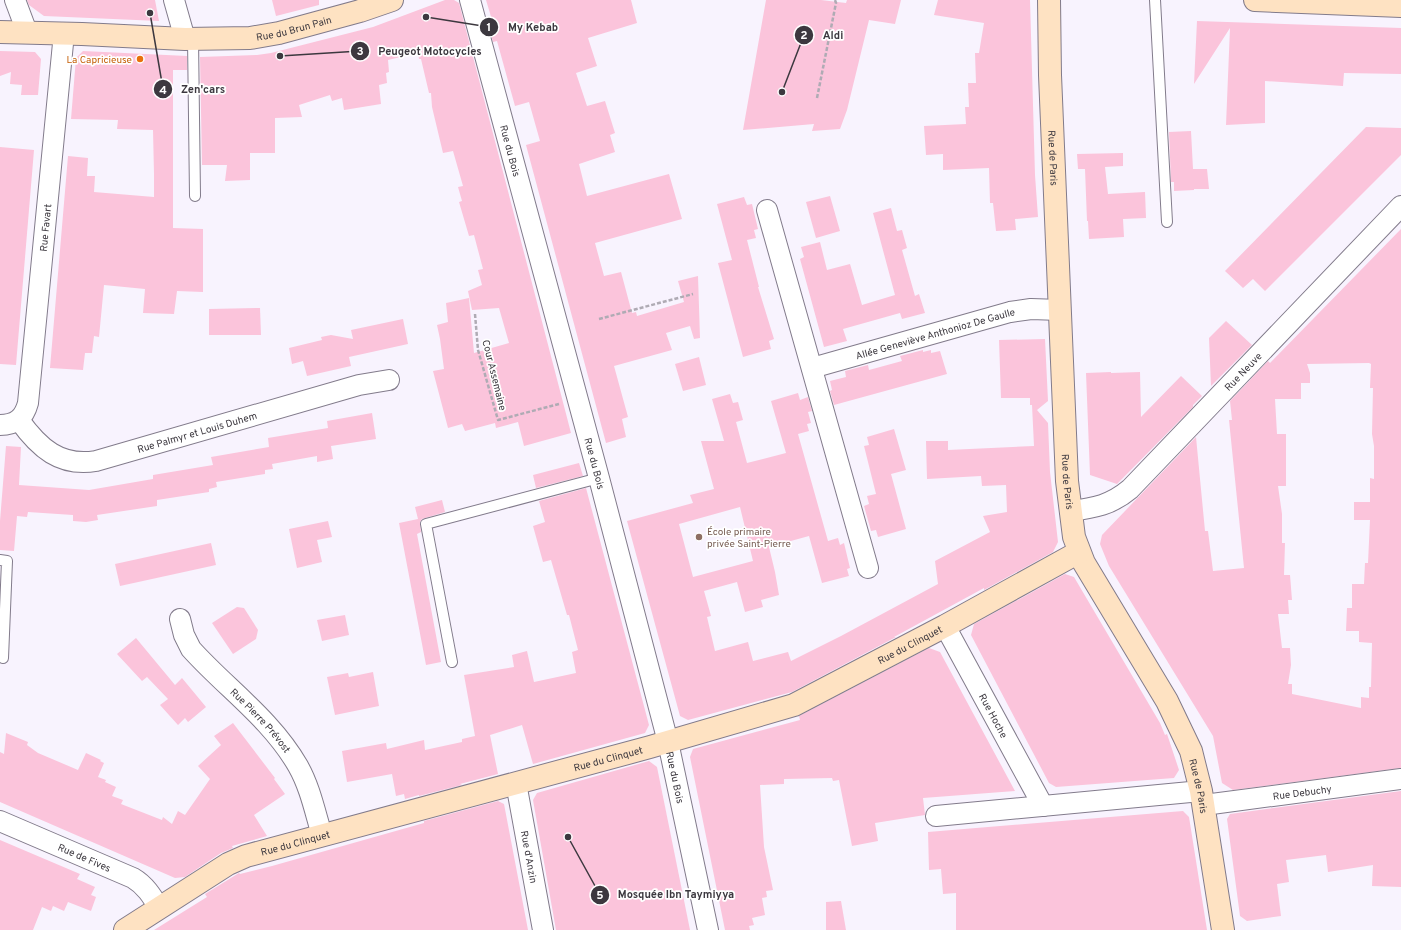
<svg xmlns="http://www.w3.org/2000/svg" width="1401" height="930" font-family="Overpass,sans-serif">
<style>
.building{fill:#fbc4db;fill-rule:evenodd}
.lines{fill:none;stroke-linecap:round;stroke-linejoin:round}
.lane-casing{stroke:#827b8b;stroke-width:12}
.street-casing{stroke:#827b8b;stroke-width:22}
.secondary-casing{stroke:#827b8b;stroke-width:24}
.path{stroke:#afabb4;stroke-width:2.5;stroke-dasharray:4 2;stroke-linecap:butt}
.lane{stroke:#fff;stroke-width:10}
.street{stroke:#fff;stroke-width:20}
.secondary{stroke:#fee2c2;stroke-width:22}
.food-dot{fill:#e8710a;stroke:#fff;stroke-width:1.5}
.education-dot{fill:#8d6e63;stroke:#fff;stroke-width:1.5}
.labels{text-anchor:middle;stroke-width:3.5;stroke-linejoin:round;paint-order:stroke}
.street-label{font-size:10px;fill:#3c383f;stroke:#fff}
.food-label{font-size:10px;fill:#c56008;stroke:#fff;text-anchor:end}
.education-label{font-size:10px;fill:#785e54;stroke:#fff;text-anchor:start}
.leader{fill:none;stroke:#3c383f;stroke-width:1.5}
.callout-dot{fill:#3c383f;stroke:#fff;stroke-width:1.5}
.mark-label{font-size:12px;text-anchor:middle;font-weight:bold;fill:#fff}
.callout-label{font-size:11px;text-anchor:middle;font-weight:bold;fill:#3c383f;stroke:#fff;stroke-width:3.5;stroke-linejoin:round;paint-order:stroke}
</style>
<rect width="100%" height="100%" fill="#f8f3fe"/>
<!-- building -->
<g class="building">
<path d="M27 0H155L159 21 44 16 29 5Z"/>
<path d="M272 0H319V5L276 16Z"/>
<path d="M445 0H454L459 3 571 433 524 446 518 422 496 428 495 423 465 431 462 424 448 428 433 371 444 369 440 339 437 325 448 322 446 303 469 298 474 353 509 343 499 308 472 310 468 291 482 285 478 270 483 269 474 235 469 236 459 202 462 201 458 187 463 186 453 151 443 153 432 107 431 93H429L421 59H419L418 53 388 60 389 72 386 73 387 83 379 85 381 104 344 110 342 98 332 101 330 95 299 105 302 117 275 118V153H250V180L225 181 227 165H202L200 57 257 55 271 53 373 27Z"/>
<path d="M486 0H631L637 23 588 38 597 66 576 73 587 106 605 101 615 133 610 135 615 152 579 164 587 196 669 174 682 219 595 243 604 276 621 272 632 313 636 312 637 316 684 302 678 281 698 276 700 338 694 339 690 326 666 333 672 350 614 366 628 417 622 419 626 437 606 443 526 145 540 141 529 102 515 106 497 41 493 42 486 17 492 20Z"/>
<path d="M766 0H821L846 3 847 0H901L895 24 869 20 847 110 840 129 812 131 814 124 743 130Z"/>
<path d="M938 0H1030L1035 175 1038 217 1015 219 1016 230 996 231 993 203H990L989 168 943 170V154L926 155 924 126 966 124 965 107H969L968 83H976L975 53H979L984 23 934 15Z"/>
<path d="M1197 21 1401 28V74L1344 73 1343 86 1265 81V123L1226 125 1230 28 1194 84Z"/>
<path d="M0 51 35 52 41 59 38 95H21L22 85 10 84 11 72 0 76Z"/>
<path d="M83 51 187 56V70H173V228L203 229V292L177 291 174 314 143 313 145 289 104 285 99 337 94 336 92 353H85L83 370 50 368 68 156 88 158 87 176H95L94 192 154 197V174L153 130 117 129 118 120 71 119 76 58Z"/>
<path d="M1366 127 1401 128V155L1265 291 1253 279 1243 288 1225 271Z"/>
<path d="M1191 131 1193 169H1207L1209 189H1194V190L1174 191V182H1171L1169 132Z"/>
<path d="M0 147 34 150 16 365 0 364Z"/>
<path d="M1123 153V166L1105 167 1108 194 1145 192 1146 218 1123 219 1124 237 1089 239 1088 221H1087L1085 169H1078L1077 154Z"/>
<path d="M830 196 840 231 816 238 806 202Z"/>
<path d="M744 197 747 205 752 204 758 229 754 230 756 238 747 240 759 287H758L774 339 769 341 771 349 743 357 718 263 732 260 717 204Z"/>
<path d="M891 208 897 231 902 230 907 248 902 250 915 296 919 294 925 313 902 319 900 313 843 329 847 341 824 347 800 259 804 257 801 247 820 242 827 270 850 264 862 305 895 295 873 213Z"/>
<path d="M1401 229V768L1233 790 1222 783 1213 736 1109 566 1100 544 1102 535 1196 437 1205 531H1208L1213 571 1244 568 1229 420H1232L1230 401 1268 361 1270 363ZM1369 363 1371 364 1370 388H1373L1372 434 1374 446V479L1370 478V502H1354V520H1370L1368 563H1365L1364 584H1352V608H1347L1346 631H1359V642L1372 643 1371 687H1369V698L1361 697V708L1292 694V684H1288L1291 665 1290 648H1282L1278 614H1289L1288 600H1292L1290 575H1284L1285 543H1282V514L1278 486H1286V434H1277L1275 399H1301V383H1310V373L1307 364Z"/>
<path d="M260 308 261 335H209V309Z"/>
<path d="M403 319 408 344 349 357 351 366 307 376 303 361 292 364 289 348 322 340 321 337 331 335 353 339 351 330Z"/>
<path d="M1226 321 1252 345 1211 386 1209 338Z"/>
<path d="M1045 339 1048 401 1037 410 1048 423 1050 472 1058 542 1053 552 984 590V588L894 637H896L792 692 688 720 680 716 627 521 693 503 690 495 714 489 701 441H724L712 399 730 394 733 403 738 402 743 420 736 422 747 463 786 453 771 401 798 393 800 400 808 397 812 411 808 412 811 423 807 424 809 431 798 434 828 541 838 538 840 545 844 543 850 568 847 569 849 576 822 583 809 536 769 547 775 572 779 595 761 600 763 607 745 612 737 582 704 591 711 616 707 617 715 651 748 642 753 661 788 652 791 661 841 636 938 584 935 561 990 532 983 516 1007 512 1006 485 982 486 981 476 927 479 926 441H948V450L1034 446 1032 405H1030V398H1001L999 340ZM740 507 753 561 693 577 679 524Z"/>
<path d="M923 350V352L931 350V353L940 351 947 374 834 405 830 391 832 390 830 381 846 377 845 371 868 365 869 370 902 361 900 356Z"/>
<path d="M699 357 706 385 683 391 675 364Z"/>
<path d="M1111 372V373L1140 372 1141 417 1181 376 1202 396 1193 405V407L1117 484 1090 475 1086 373Z"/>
<path d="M372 413 376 439 331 446 333 459 317 462V456L272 464 273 469 265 470V474L216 482 217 487 209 489V492L157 500V506L97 515 98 520 86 522 73 521V515L28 512 27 517 17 516 14 551 0 550V521L6 446 21 447 19 485 89 490 153 479V475L213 465 211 457 269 447 268 438 328 428 327 421Z"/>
<path d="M894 429 906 470 891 474 906 529 878 537 876 530 871 531 864 506 869 504 867 496 876 494 864 446 869 445 867 437Z"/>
<path d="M579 463 583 476 536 488 533 475Z"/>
<path d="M586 488 649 725 645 733 533 764 522 725 490 735 498 774 460 784 462 785 419 796V795L405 799 404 794 396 796 392 774 347 782 342 751 386 743 387 749 424 740 425 750 462 742V739L475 736 464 675 514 667 512 655 527 651 534 682 576 673 572 652 578 650 569 615H567L551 560 543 562 533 526 545 522 539 501Z"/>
<path d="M442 500 445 512 422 519 420 522 421 532 417 534 441 662 426 665 399 523 418 519 415 507Z"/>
<path d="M328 521 332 537 317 540 322 562 297 568 289 529Z"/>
<path d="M211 543 216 565 120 586 115 564Z"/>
<path d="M1065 574 1074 577 1160 723 1165 735 1167 734 1179 770 1174 778 1056 787 1049 783 971 635 974 624Z"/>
<path d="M237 607 244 608 258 630 256 639 233 654 212 623Z"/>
<path d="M345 615 349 635 322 641 317 620Z"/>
<path d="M136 638 175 685 182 678 206 707 188 722 185 718 178 725 160 705 168 699 147 677 142 681 117 654Z"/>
<path d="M929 648 940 652 1015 791 923 798 925 815 875 823 878 841 852 846 839 780 833 781 832 778 784 779V784L760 785 764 847 773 890 766 891 767 897 762 898 765 915 752 918 754 925 749 926 750 930H725L690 757 693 749 800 720 799 716Z"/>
<path d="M373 672 379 706 335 715 327 677 348 673 349 677Z"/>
<path d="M233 723 275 778 274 779 285 794 254 815 267 836 232 846 233 848 221 853 185 877 175 878 0 802V752L4 754 6 733 28 742 27 745 38 753 78 770 86 753 101 760 100 761 104 763 98 777 106 780 105 782 116 787 112 796 123 800 121 804 162 820 163 817 172 824 178 811 185 815 210 779 198 766 221 745 214 736Z"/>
<path d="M649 761 657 767 690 930H556L533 800 537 793Z"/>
<path d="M1401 791V887L1372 886 1373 865 1328 872 1326 855 1286 860 1289 882 1277 884 1281 916 1247 921 1240 916 1227 819 1230 814Z"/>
<path d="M498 801 504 804 528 930H154L207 897 205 894 239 873 240 874 272 866 424 823V821Z"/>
<path d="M1183 811 1189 817 1207 930H956V893L943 894 941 869 929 870 928 832Z"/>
<path d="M0 840 80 874 77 879 95 887 91 895 96 897 91 911 68 902 64 911 53 906 51 911 42 907 33 930H0Z"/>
<path d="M841 901 846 930H826V902Z"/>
</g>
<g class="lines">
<defs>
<g id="lane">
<path d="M1155 0 1167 222"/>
<path d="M193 39 195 196"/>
<path d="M0 560 7 561 3 658"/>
<path d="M452 662 426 524 599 478"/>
</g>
<g id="street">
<path d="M15 0 27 32"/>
<path d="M174 0 185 39"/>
<path id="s1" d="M470 0 599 478 668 742 708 930"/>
<path d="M767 210 868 568"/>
<path id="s2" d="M812 368 1010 312 1031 309 1060 310"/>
<path id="s3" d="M19 420C39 448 60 467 96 461L359 385 389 380"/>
<path id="s4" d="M0 425C16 425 24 418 28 403L64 33"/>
<path id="s5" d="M1070 511C1095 508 1111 505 1130 489L1401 206"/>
<path id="s6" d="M180 619 184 635 191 649C226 688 271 719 298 766 310 787 315 812 322 835"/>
<path id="s7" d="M945 626 1043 806"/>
<path id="s8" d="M516 783 543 930"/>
<path id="s9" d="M1204 805 1401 779"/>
<path d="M936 816 1201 791"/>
<path id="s10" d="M0 821 133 878C145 885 152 896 159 908"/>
</g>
<g id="secondary">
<path id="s11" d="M1049 0 1050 75 1067 481 1074 537 1084 563 1167 701 1191 751 1201 791 1223 930"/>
<path d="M1255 0 1401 6"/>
<path id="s12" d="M0 32 82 34 185 39 250 38 279 33 360 11 392 0"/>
<path id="s13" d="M125 930 228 864 246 856 650 747 794 705 945 626 1079 552"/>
</g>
</defs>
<!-- lane casing -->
<use href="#lane" class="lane-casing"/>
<!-- street casing -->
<use href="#street" class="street-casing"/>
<!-- secondary casing -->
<use href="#secondary" class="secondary-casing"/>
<!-- path -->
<g class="path">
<path d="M817 98 836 3 835 0"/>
<path d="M475 314 478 350 498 420 559 404"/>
<path d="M599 319 693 294"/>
</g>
<!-- lane -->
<use href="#lane" class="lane"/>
<!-- street -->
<use href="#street" class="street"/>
<!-- secondary -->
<use href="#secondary" class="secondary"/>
</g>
<!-- markers -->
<circle class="food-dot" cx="140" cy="59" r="4"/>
<circle class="education-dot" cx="699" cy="537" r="4"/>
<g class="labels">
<!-- street labels -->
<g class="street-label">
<text dy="4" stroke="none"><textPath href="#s12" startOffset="295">Rue du Brun Pain</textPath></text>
<text dy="4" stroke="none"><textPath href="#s1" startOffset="156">Rue du Bois</textPath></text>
<text dy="4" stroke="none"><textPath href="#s11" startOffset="158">Rue de Paris</textPath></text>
<text dy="4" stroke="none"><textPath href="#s4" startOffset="215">Rue Favart</textPath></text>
<text dy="4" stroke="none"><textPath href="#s2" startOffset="128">Allée Geneviève Anthonioz De Gaulle</textPath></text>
<text dy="4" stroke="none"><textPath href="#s5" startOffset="228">Rue Neuve</textPath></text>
<text transform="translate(495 375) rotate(76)" y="4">Cour Assemaine</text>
<text dy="4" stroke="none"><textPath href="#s3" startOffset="198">Rue Palmyr et Louis Duhem</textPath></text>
<text dy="4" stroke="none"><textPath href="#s1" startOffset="480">Rue du Bois</textPath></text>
<text dy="4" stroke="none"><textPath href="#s11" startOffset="482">Rue de Paris</textPath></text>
<text dy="4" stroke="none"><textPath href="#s13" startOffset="841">Rue du Clinquet</textPath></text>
<text dy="4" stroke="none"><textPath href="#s7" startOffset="102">Rue Hoche</textPath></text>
<text dy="4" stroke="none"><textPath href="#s6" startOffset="132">Rue Pierre Prévost</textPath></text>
<text dy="4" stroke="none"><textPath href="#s13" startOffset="517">Rue du Clinquet</textPath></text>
<text dy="4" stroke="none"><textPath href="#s1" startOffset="804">Rue du Bois</textPath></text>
<text dy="4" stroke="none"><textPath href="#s11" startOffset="818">Rue de Paris</textPath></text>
<text dy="4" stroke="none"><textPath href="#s9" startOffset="99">Rue Debuchy</textPath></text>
<text dy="4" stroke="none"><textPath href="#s13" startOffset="193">Rue du Clinquet</textPath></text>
<text dy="4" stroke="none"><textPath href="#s10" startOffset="92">Rue de Fives</textPath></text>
<text dy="4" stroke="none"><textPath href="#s8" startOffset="75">Rue d'Anzin</textPath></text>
</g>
<!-- food labels -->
<g class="food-label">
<text x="132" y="63">La Capricieuse</text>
</g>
<!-- education labels -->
<g class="education-label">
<text x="707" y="535">École primaire<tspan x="707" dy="12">privée Saint-Pierre</tspan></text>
</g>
</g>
<!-- callouts -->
<path class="leader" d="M426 17L489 27M782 92L804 35M280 56L360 51M150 13L163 89M568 837L600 895"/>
<g class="callout-dot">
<circle cx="426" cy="17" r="4"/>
<circle cx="782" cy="92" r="4"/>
<circle cx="280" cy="56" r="4"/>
<circle cx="150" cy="13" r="4"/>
<circle cx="568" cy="837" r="4"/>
<circle cx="489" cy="27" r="10"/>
<circle cx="804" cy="35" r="10"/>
<circle cx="360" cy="51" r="10"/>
<circle cx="163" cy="89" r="10"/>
<circle cx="600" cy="895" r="10"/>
</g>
<g class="mark-label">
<text x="489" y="31">1</text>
<text x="804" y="39">2</text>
<text x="360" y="55">3</text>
<text x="163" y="94">4</text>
<text x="600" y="899">5</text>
</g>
<g class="callout-label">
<text x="533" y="31">My Kebab</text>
<text x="833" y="39">Aldi</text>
<text x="430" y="55">Peugeot Motocycles</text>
<text x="203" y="93">Zen'cars</text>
<text x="676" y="898">Mosquée Ibn Taymiyya</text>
</g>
</svg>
